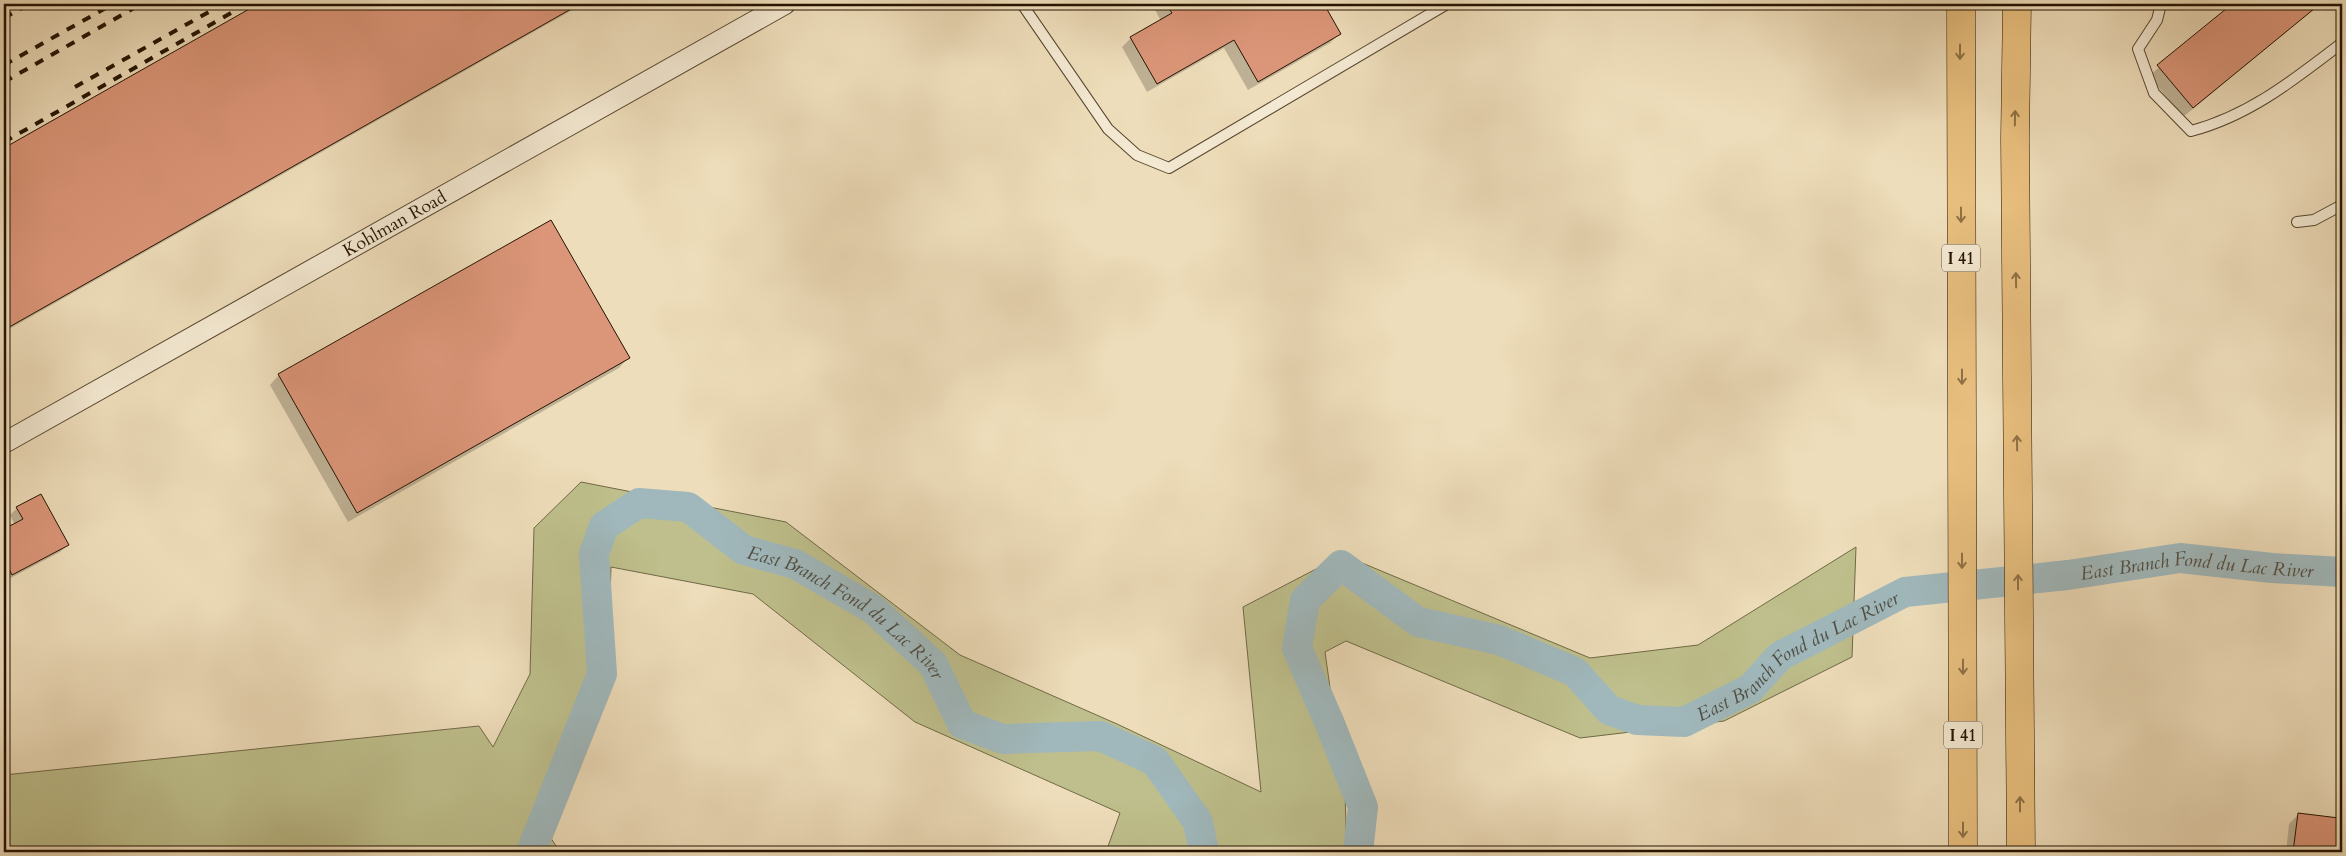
<svg xmlns="http://www.w3.org/2000/svg" width="2346" height="856" font-family="Cardo,serif">
<style>
.green{fill:#bebf8c;stroke:#706946}
.shadow{fill:#0003}
.lines{fill:none;stroke-linecap:round;stroke-linejoin:round}
.river{stroke:#a0b8bc;stroke-width:30}
.building{fill:#db9578;stroke:#231301}
.service-casing{stroke:#56462f;stroke-width:12}
.minor-casing{stroke:#56462f;stroke-width:22}
.motorway-casing{stroke:#231301;stroke-width:29}
.service{stroke:#f4e9d2;stroke-width:10}
.minor{stroke:#f4e9d2;stroke-width:20}
.motorway{stroke:#e7be7d;stroke-width:28}
.rail{stroke:#231301;stroke-width:4;stroke-dasharray:9 9;stroke-linecap:butt}
.oneway{stroke:#8f7145}
.labels{text-anchor:middle;stroke-width:4.5;stroke-linejoin:round;paint-order:stroke}
.shield{fill:#f4e9d2;stroke:#625340;stroke-width:1}
.shield-label{font-size:16px;font-weight:bold;fill:#231301}
.street-label{font-size:18px;fill:#231301;stroke:#f4e9d2}
.water-label{font-size:19px;font-style:italic;fill:#4f4d42;stroke:#f4e9d2}
</style>
<rect width="100%" height="100%" fill="#eeddba"/>
<filter id="stains"><feTurbulence type="fractalNoise" baseFrequency=".004" numOctaves="4"/><feColorMatrix values="0 0 0 0 .2 0 0 0 0 .09 0 0 0 0 .02 0 0 0 .5 -.17"/></filter>
<radialGradient id="worn" r=".72"><stop offset=".6" stop-color="#630" stop-opacity="0"/><stop offset="1" stop-color="#630" stop-opacity=".3"/></radialGradient>
<!-- green -->
<path class="green" d="M581 482 786 522 960 655 1117 724 1261 792 1243 607 1343 555 1590 658 1698 645 1856 547 1852 657 1724 721 1580 738 1346 641 1325 652 1345 794 1347 852H1106L1120 813 915 722 753 594 611 567 607 694 541 823 560 852H4V775L479 726 493 747 530 674 534 528Z"/>
<!-- shadow -->
<g class="shadow">
<path d="M260 4H583L4 332V149Z"/>
<path d="M1152 4H1322L1339 34 1330 43 1248 90 1224 48 1147 92 1122 47 1131 38 1161 21Z"/>
<path d="M2234 4H2320L2183 117 2149 76Z"/>
<path d="M628 358 619 368 348 522 270 385 279 375Z"/>
<path d="M17 508 67 545 60 552 5 581 4 531 15 525 10 515Z"/>
<path d="M2298 815 2338 819 2334 852H2286L2289 824Z"/>
</g>
<g class="lines">
<!-- river -->
<g class="river">
<path id="s1" d="M531 852 602 674 594 554 604 526 639 503 688 507 744 550 795 564 873 609 933 664 962 724 1003 739 1100 736 1155 761 1198 822 1204 852"/>
<path id="s2" d="M1358 852 1363 807 1330 724 1297 648 1305 600 1341 565 1418 622 1499 640 1575 672 1609 710 1637 720 1684 722 1750 689 1780 656 1905 592 2068 575 2180 558 2272 568 2342 572"/>
</g>
</g>
<!-- building -->
<g class="building">
<path d="M258 4H580L4 330V148Z"/>
<path d="M1166 4H1324L1341 34 1258 82 1234 40 1157 84 1130 37 1172 13Z"/>
<path d="M2232 4H2320L2193 108 2157 65Z"/>
<path d="M551 220 630 358 357 513 278 374Z"/>
<path d="M41 494 69 545 12 575 4 559V529L23 519 16 507Z"/>
<path d="M2298 813 2339 818 2336 852H2293Z"/>
</g>
<g class="lines">
<defs>
<g id="service">
<path d="M1022 4 1108 129 1137 155 1169 168 1447 4"/>
<path d="M2161 4 2157 20 2138 49 2154 93 2191 131C2249 116 2295 79 2342 43"/>
<path d="M2297 222 2314 220 2342 205"/>
</g>
<g id="minor">
<path id="s3" d="M4 443 785 4"/>
</g>
<g id="motorway">
<path d="M1961 4 1963 852"/>
<path d="M2017 4 2015 138 2021 852"/>
</g>
</defs>
<!-- service casing -->
<use href="#service" class="service-casing"/>
<!-- minor casing -->
<use href="#minor" class="minor-casing"/>
<!-- motorway casing -->
<use href="#motorway" class="motorway-casing"/>
<!-- service -->
<use href="#service" class="service"/>
<!-- minor -->
<use href="#minor" class="minor"/>
<!-- motorway -->
<use href="#motorway" class="motorway"/>
<!-- rail -->
<g class="rail">
<path d="M4 5 6 4"/>
<path d="M4 18 29 4"/>
<path d="M4 65 113 4"/>
<path d="M4 82 141 4"/>
<path d="M75 87 223 4"/>
<path d="M4 142 247 4"/>
</g>
</g>
<!-- one-way arrows -->
<defs><path id="oneway-shaft" d="M-6 0H5M1.5-3L5.5 0L1.5 3" fill="none" stroke-width="1.6" stroke-linecap="round" stroke-linejoin="round" transform="scale(1.25)"/></defs>
<g class="oneway">
<use href="#oneway-shaft" transform="translate(1960 52) rotate(90)"/>
<use href="#oneway-shaft" transform="translate(2015 118) rotate(-89)"/>
<use href="#oneway-shaft" transform="translate(1961 215) rotate(90)"/>
<use href="#oneway-shaft" transform="translate(2016 280) rotate(-91)"/>
<use href="#oneway-shaft" transform="translate(1962 377) rotate(90)"/>
<use href="#oneway-shaft" transform="translate(2017 443) rotate(-91)"/>
<use href="#oneway-shaft" transform="translate(1962 561) rotate(90)"/>
<use href="#oneway-shaft" transform="translate(2018 582) rotate(-90)"/>
<use href="#oneway-shaft" transform="translate(1963 667) rotate(90)"/>
<use href="#oneway-shaft" transform="translate(2020 804) rotate(-90)"/>
<use href="#oneway-shaft" transform="translate(1963 830) rotate(90)"/>
</g>
<g class="labels">
<!-- shield labels -->
<g class="shield">
<rect x="1942" y="244.5" width="38" height="27" rx="4"/>
<rect x="1944" y="721.5" width="38" height="27" rx="4"/>
</g>
<g class="shield-label">
<text x="1961" y="264">I 41</text>
<text x="1963" y="741">I 41</text>
</g>
<!-- street labels -->
<g class="street-label">
<text dy="6" stroke="none"><textPath href="#s3" startOffset="448">Kohlman Road</textPath></text>
</g>
<!-- water labels -->
<g class="water-label">
<text dy="7" stroke="none"><textPath href="#s2" startOffset="1258">East Branch Fond du Lac River</textPath></text>
<text dy="7" stroke="none"><textPath href="#s1" startOffset="625">East Branch Fond du Lac River</textPath></text>
<text dy="7" stroke="none"><textPath href="#s2" startOffset="838">East Branch Fond du Lac River</textPath></text>
</g>
</g>
<!-- margin -->
<rect width="2346" height="856" fill="none" stroke="#eeddba" stroke-width="20"/>
<rect x="5" y="5" width="2336" height="846" fill="none" stroke="#231301" stroke-width="2.5"/>
<rect x="10" y="10" width="2326" height="836" fill="none" stroke="#231301"/>
<rect width="100%" height="100%" filter="url(#stains)"/>
<rect width="100%" height="100%" fill="url(#worn)"/>
</svg>
